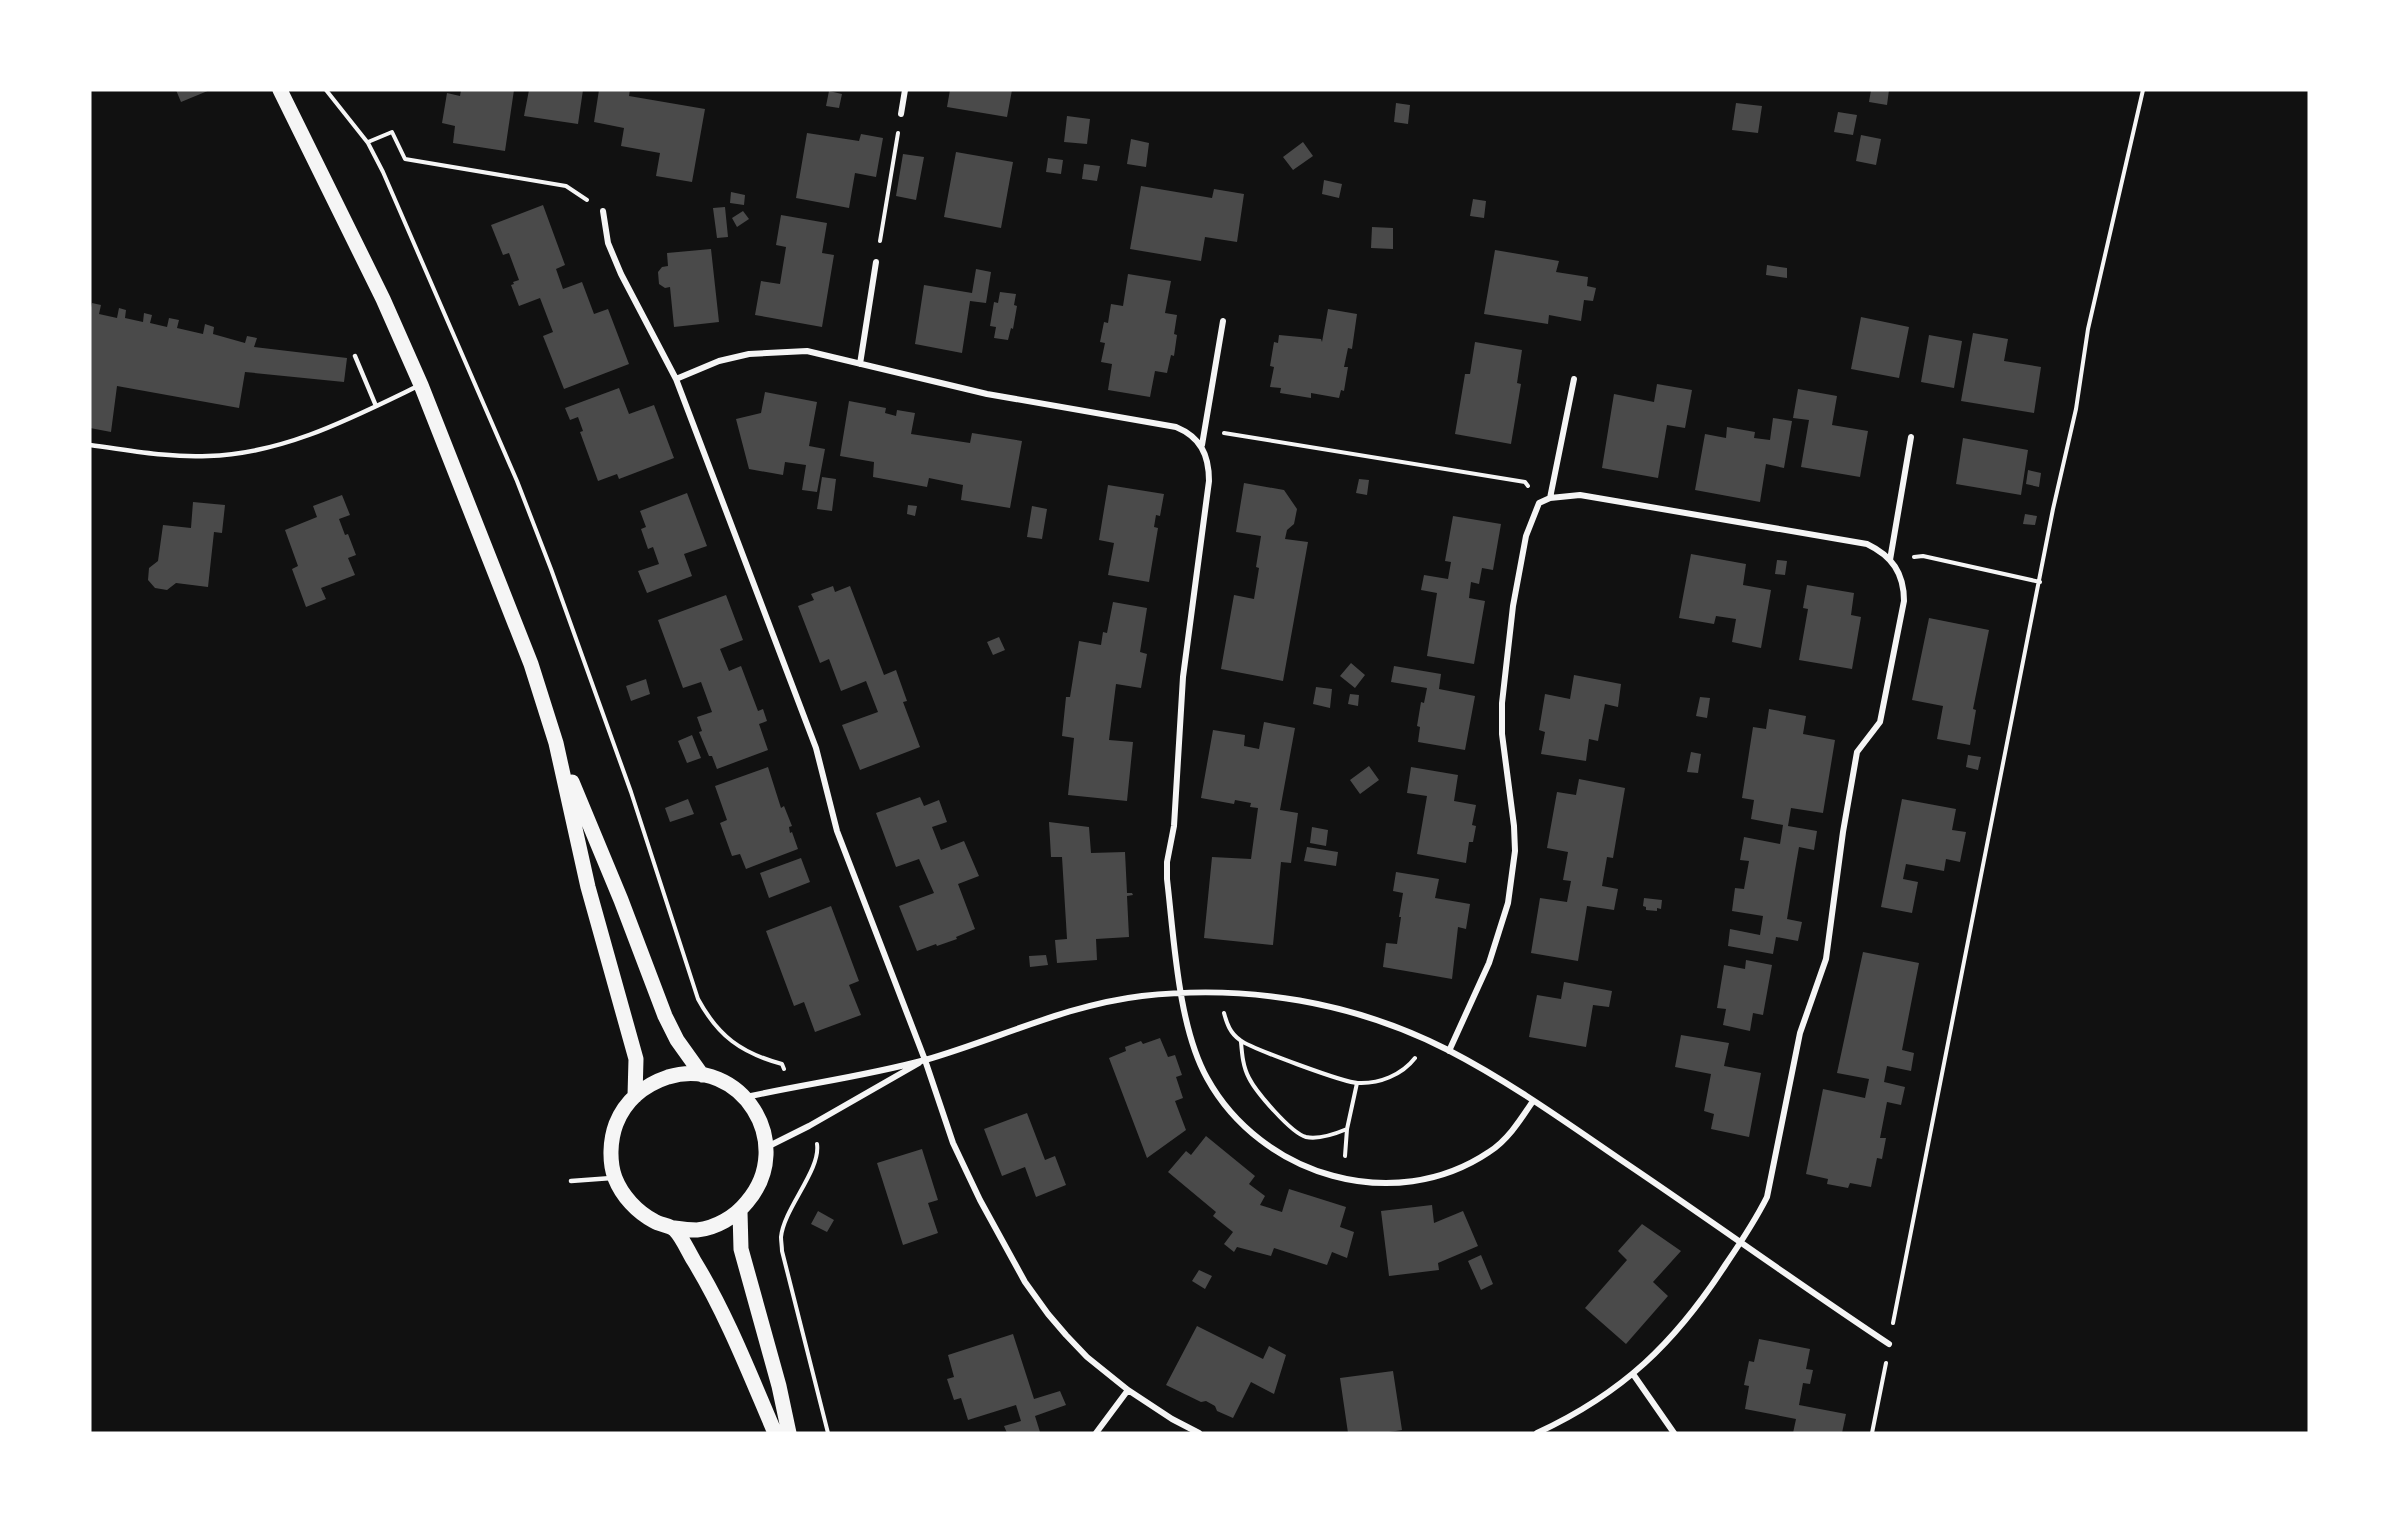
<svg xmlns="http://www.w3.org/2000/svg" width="2399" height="1523" viewBox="0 0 2399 1523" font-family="Barlow,sans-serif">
	<rect width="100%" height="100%" fill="#111"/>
	<!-- building -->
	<path fill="#4a4a4a" d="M176,90H210L181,102Z
		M461,90H514L505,151L453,143L455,126L442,123L447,93L460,96Z
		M529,90H583L578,124L524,116Z
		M599,90H630L629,96L705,109L692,182L656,176L660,153L621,146L624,128L594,122Z
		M950,90H1012L1007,117L947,107Z
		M1871,90H1889L1887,105L1869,102Z
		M829,91L842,94L839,108L826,106Z
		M1396,103L1410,105L1408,124L1394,122Z
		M1736,103L1762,106L1758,133L1732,130Z
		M1838,112L1857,115L1853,135L1834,132Z
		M1067,116L1090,119L1087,144L1064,142Z
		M807,133L859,141L861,134L883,138L876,177L855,173L849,208L796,198Z
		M1861,135L1881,139L1876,165L1856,161Z
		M1131,139L1149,143L1146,167L1127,164Z
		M1303,142L1313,156L1293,170L1283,157Z
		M956,152L1013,162L1001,228L944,217Z
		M903,154L924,157L916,200L896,196Z
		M1048,158L1063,160L1061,174L1046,172Z
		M1084,164L1100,166L1097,181L1082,179Z
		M1324,180L1342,184L1339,198L1322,194Z
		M1141,186L1212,198L1214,189L1244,194L1237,242L1205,237L1201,261L1130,249Z
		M731,192L745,195L744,205L730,203Z
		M1473,199L1486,201L1484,218L1470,216Z
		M543,205L565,265L556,269L563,289L582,282L594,314L608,309L629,364L564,389L543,336L553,332L540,298L519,306L511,285L514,284L513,282L519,280L509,253L503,255L491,225Z
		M725,207L728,237L717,238L713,208Z
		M743,211L749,219L737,227L732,218Z
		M781,215L827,223L822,253L834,255L822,327L755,315L761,281L780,284L786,247L776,245Z
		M1372,227L1393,228V249L1371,248Z
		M711,249L719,322L674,327L670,287L665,288L659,284L658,272L662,267L668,266L667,253Z
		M1495,250L1559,261L1556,272L1588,277L1587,286L1596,288L1593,301L1584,300L1581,321L1549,315L1548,324L1484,314Z
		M1767,265L1787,268V278L1766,275Z
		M976,269L991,272L986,303L970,301L962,353L915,344L924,285L972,293Z
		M1128,274L1171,281L1165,313L1177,315L1174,334L1177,335L1174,356L1171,355L1167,373L1155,371L1150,397L1108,390L1112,364L1101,362L1105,343L1100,342L1104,322L1108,323L1111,304L1123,306Z
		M1000,292L1016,294L1014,305L1017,306L1013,329L1011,328L1008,340L994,338L996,327L990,326L994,302L998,303Z
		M92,303L101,305L99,314L117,318L119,308L126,310L125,318L143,322L144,313L152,315L150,323L167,327L169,318L179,320L177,328L203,334L205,324L214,327L213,334L245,343L247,336L257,338L254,347L347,358L344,382L245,372L239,408L117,386L111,432L90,428V312Z
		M1328,309L1357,314L1352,349L1348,348L1344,367H1348L1344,391L1341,390L1339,398L1311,393V398L1280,393L1281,388L1270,387L1274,367L1270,366L1274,342L1278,343L1279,335L1321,339L1322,342Z
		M1861,317L1909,327L1899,378L1851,369Z
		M1973,333L2008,339L2004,361L2041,367L2034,413L1961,401Z
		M1929,335L1962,341L1954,388L1921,382Z
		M1475,342L1522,350L1517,383L1521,384L1511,444L1455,434L1465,374H1470Z
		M1657,384L1692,390L1685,428L1667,425L1658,478L1602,468L1614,394L1654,402Z
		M619,388L629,414L654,405L674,458L619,479L617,474L598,481L580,432L583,431L578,417L570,420L565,408Z
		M1798,389L1837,396L1832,425L1868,431L1860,477L1801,467L1809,420L1793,418Z
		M765,392L817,402L809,446L825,449L817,492L802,490L806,465L785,462L783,475L749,469L736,419L761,413Z
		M849,401L886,408L885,413L896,416L897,410L915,413L911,434L970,443L972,433L1022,441L1010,508L961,500L963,485L929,478L927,487L873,477L874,462L840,456Z
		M1773,418L1792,421L1784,468L1766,464L1760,502L1695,490L1705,434L1726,438L1727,427L1755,432L1754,438L1770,440Z
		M1963,438L2028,450L2021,495L1956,484Z
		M2028,470L2041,473L2039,487L2026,484Z
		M822,477L836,479L832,511L817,509Z
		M1359,479L1369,480L1367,495L1356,493Z
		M1244,483L1284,490L1297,509L1294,524L1287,530L1285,539L1308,542L1283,681L1221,669L1234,595L1254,599L1259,568L1256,567L1261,536L1236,532Z
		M1108,485L1164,494L1160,516L1156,515L1154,527L1158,528L1149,582L1108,575L1114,543L1099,540Z
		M687,493L707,546L684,554L692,576L647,593L638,571L659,564L653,547L648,549L641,529L646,527L640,511Z
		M342,495L350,515L339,519L345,535L348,534L356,555L348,558L355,575L321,588L326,599L306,607L292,569L298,566L285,530L317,517L313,506Z
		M193,502L225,505L222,533L214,532L208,587L176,583L167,590L155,588L148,580L149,568L158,561L163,525L191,528Z
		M908,505L917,506L915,516L907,514Z
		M1032,506L1047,509L1042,539L1027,537Z
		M2025,514L2037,516L2035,525L2023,524Z
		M1453,516L1501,524L1493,570L1482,568L1479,584L1471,582L1469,598L1485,601L1474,664L1427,656L1437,593L1421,590L1424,575L1448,579L1451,562L1445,561Z
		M1691,554L1746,564L1743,585L1771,590L1761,648L1732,642L1736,619L1716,616L1714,624L1679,618Z
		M1777,560L1787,561L1785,575L1775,574Z
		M1807,585L1854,593L1851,615L1861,617L1852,669L1799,660L1808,609L1803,608Z
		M833,586L835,592L850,586L884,675L896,670L907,701L903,702L920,747L860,770L842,725L878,712L866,681L841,691L829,659L820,663L798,606L814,600L811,594Z
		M726,595L743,640L720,649L729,671L741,666L758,711L763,709L767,721L759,724L768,750L717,769L712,756H709L699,732L702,731L697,717L712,712L701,682L683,688L658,620Z
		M1113,602L1147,608L1140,652L1147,654L1141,688L1116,684L1109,740L1133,742L1127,801L1068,795L1074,738L1062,736L1066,697H1070L1079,641L1101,645L1103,632L1107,633Z
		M1929,618L1989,630L1973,709L1976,710L1970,745L1937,739L1943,706L1912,700Z
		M999,637L1005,650L993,655L987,642Z
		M1351,663L1365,675L1355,688L1340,676Z
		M1394,666L1441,674L1439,689L1475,696L1465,750L1418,742L1420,727L1417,726L1421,702L1424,703L1427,688L1391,682Z
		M1574,675L1621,684L1618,707L1605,704L1598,741L1589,739L1586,761L1541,754L1545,732L1539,730L1545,694L1570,699Z
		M646,679L650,694L631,701L626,686Z
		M1316,687L1332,689L1330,708L1313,704Z
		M1350,694L1359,695L1358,706L1348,704Z
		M1700,697L1710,698L1707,718L1696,716Z
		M1769,709L1806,716L1803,734L1835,740L1823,813L1791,808L1788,826L1817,831L1814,850L1799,847L1795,870L1787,919L1802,922L1798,941L1776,937L1773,954L1728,946L1730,929L1760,935L1763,916L1732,911L1735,888L1744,889L1749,861L1740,860L1744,837L1780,844L1783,825L1751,819L1754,800L1742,798L1753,727L1766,729Z
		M1264,722L1295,728L1280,810L1298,813L1291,863L1281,862L1273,945L1204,938L1212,857L1251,859L1258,808L1250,807L1251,803L1235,800L1234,804L1201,798L1213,730L1245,735L1244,746L1259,749Z
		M692,735L701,758L687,763L678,741Z
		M1691,752L1701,754L1698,773L1687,772Z
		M1968,755L1981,757L1978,770L1966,767Z
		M1369,766L1379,780L1360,794L1350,780Z
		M768,767L781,808L784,806L792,826L789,827L790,833L792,832L798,849L746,869L740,854L732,856L720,823L727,820L715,786Z
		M1411,767L1458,775L1454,801L1476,805L1472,825L1476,826L1473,842H1469L1466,863L1417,854L1427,796L1407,793Z
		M1579,779L1625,788L1613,858L1607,857L1602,886L1618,889L1614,910L1587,906L1578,961L1531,953L1540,898L1567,902L1571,881L1563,880L1568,852L1547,848L1557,792L1576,795Z
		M920,797L924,806L939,800L947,822L932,827L941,850L964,841L979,876L958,884L975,929L956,937L957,939L937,946L936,944L917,951L899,906L934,893L919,859L896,867L876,813Z
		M688,799L694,814L670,822L665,808Z
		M1902,799L1956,809L1952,830L1966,832L1960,862L1946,859L1944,871L1906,864L1903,879L1918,882L1912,913L1881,907Z
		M1049,822L1089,827L1091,853L1125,852L1127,893H1132L1133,895L1127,896L1129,937L1096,939L1097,960L1057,963L1055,940L1067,939L1062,857H1051Z
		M1312,827L1328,830L1326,846L1310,843Z
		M1307,847L1338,852L1336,866L1304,861Z
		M801,858L810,882L769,898L760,873Z
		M1396,872L1439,879L1435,898L1470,904L1466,929L1458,927L1452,979L1383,967L1386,943L1397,944L1401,917H1399L1403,893L1393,891Z
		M1644,898L1662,900L1661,909L1657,908V911L1646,910V907L1643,906Z
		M831,906L859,981L849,985L861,1015L815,1032L804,1002L794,1006L766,931Z
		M1863,952L1919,963L1902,1050L1914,1053L1911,1071L1887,1066L1884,1082L1905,1087L1901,1105L1887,1102L1880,1138H1886L1882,1159L1877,1158L1871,1187L1850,1183L1848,1188L1827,1184L1828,1179L1806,1174L1823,1089L1865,1098L1869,1079L1837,1073Z
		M1046,955L1048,965L1030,967L1029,956Z
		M1746,960L1772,965L1763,1015L1753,1013L1750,1031L1723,1025L1726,1009L1717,1008L1724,965L1745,969Z
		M1564,982L1612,991L1609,1007L1593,1005L1586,1047L1529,1037L1537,995L1561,999Z
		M1681,1035L1729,1043L1724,1066L1761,1073L1749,1137L1711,1129L1714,1114L1704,1111L1711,1074L1675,1067Z
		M1160,1038L1168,1057L1175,1055L1182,1075L1176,1077L1183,1098L1175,1101L1186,1130L1147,1158L1109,1058L1126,1051L1125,1047L1141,1041L1143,1044Z
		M1027,1113L1045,1160L1055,1156L1066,1185L1036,1197L1025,1167L1002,1176L984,1129Z
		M1206,1136L1255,1176L1249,1184L1265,1196L1260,1205L1282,1212L1289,1189L1346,1207L1340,1227L1354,1232L1347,1258L1332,1252L1327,1265L1274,1248L1271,1256L1237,1247L1234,1252L1224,1244L1233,1232L1213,1216L1216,1212L1168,1172L1186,1151L1191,1155Z
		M922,1149L938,1200L928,1203L938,1233L903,1245L877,1163Z
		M1432,1205L1434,1223L1463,1211L1478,1246L1438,1263L1439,1270L1389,1276L1381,1211Z
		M818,1211L834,1220L827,1232L811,1224Z
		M1642,1224L1681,1251L1653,1282L1668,1296L1626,1344L1585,1308L1627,1260L1618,1251Z
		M1481,1255L1493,1284L1481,1290L1468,1261Z
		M1199,1270L1212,1276L1205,1289L1192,1281Z
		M1197,1326L1263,1359L1269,1346L1286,1355L1274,1394L1251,1382L1233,1418L1217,1411L1215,1406L1206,1401L1201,1402L1166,1385Z
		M1013,1334L1034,1399L1060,1391L1066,1405L1035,1416L1040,1432L1036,1433H1007L1004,1426L1021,1421L1016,1405L968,1420L961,1398L954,1400L947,1379L954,1377L948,1355Z
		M1759,1339L1810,1349L1806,1369L1813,1370L1810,1384L1803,1383L1799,1405L1846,1414L1842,1433H1793L1796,1419L1745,1409L1749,1386L1744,1385L1749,1361L1754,1362Z
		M1393,1371L1402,1430L1383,1433H1348L1340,1378Z"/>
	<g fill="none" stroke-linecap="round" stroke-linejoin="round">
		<!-- path -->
		<path stroke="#f5f5f5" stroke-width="4" d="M326,90L368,143L383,172L517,481L551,569L631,792L698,999C718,1036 741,1053 782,1064L784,1069
			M368,142L392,132L405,159L566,186L587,200
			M880,241L898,133
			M1224,433L1525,482L1528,486
			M1914,557L1923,556L2040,582
			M1224,1013C1227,1024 1230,1033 1240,1040C1250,1048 1345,1083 1358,1083C1379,1084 1402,1075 1415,1058
			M1241,1042C1242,1054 1243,1067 1249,1078C1256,1092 1291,1133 1306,1137C1319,1140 1335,1134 1347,1129L1357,1083
			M817,1144C821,1170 784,1208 781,1237C781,1241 782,1247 782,1251L828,1433
			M1345,1156L1347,1129
			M1893,1323L2053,509L2076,409L2088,329L2143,90
			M1872,1433L1886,1363"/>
		<!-- service -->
		<path stroke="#f5f5f5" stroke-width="4.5" d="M355,356L376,406
			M90,445C129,450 169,458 208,456C283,454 352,418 418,386
			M571,1181L612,1178"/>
		<!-- minor -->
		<path stroke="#f5f5f5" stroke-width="6" d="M901,114L905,90
			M603,211L608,243L621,274L676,379
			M860,364L876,262
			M1202,445L1223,321
			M1550,498L1574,379
			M1890,560L1911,437
			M1449,1051L1489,963L1508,903L1515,851L1514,826L1502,734V703L1513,606L1526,536L1539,503L1550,498L1580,495L1867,544C1892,556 1904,573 1904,601L1880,722L1857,752L1843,832L1826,959L1800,1033L1767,1197C1755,1221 1741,1242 1726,1264C1675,1343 1623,1393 1537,1433
			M746,1097C805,1084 866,1076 925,1060C998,1039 1066,1005 1142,996C1248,984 1354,1002 1448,1050C1510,1082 1567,1123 1624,1162C1713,1222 1800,1285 1889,1344
			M767,1147L809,1126L919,1063
			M1633,1374L1674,1433
			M1096,1433L1128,1390
			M1199,1433L1172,1419L1128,1390L1087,1357L1066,1335L1048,1314L1025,1282L980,1200L953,1143L925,1060L837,831L816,748L676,379L719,361L749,354L807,351L987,394L1176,427C1200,437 1209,454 1209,481L1183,677L1174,826L1167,862V879C1174,938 1178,1026 1207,1078C1261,1176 1394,1216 1489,1152C1508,1140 1521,1119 1533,1101"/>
		<!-- primary -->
		<path stroke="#f5f5f5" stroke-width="15" d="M280,90L383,299L421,385L531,664L556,743L588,887L636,1059L635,1096
			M572,782L621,900L665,1016L677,1040L702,1075
			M740,1212L741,1249L779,1386L789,1433
			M674,1228C681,1229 689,1230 697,1230C716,1228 735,1217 747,1202C797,1144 741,1055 668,1077C644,1085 625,1101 616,1124C610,1140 609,1162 615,1178C622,1196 637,1212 654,1221C660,1225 670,1225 675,1230C682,1237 688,1251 694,1261C727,1315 750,1375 775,1433"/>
	</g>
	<!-- border -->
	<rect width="2399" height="1523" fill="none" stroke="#ffffff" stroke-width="183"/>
</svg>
